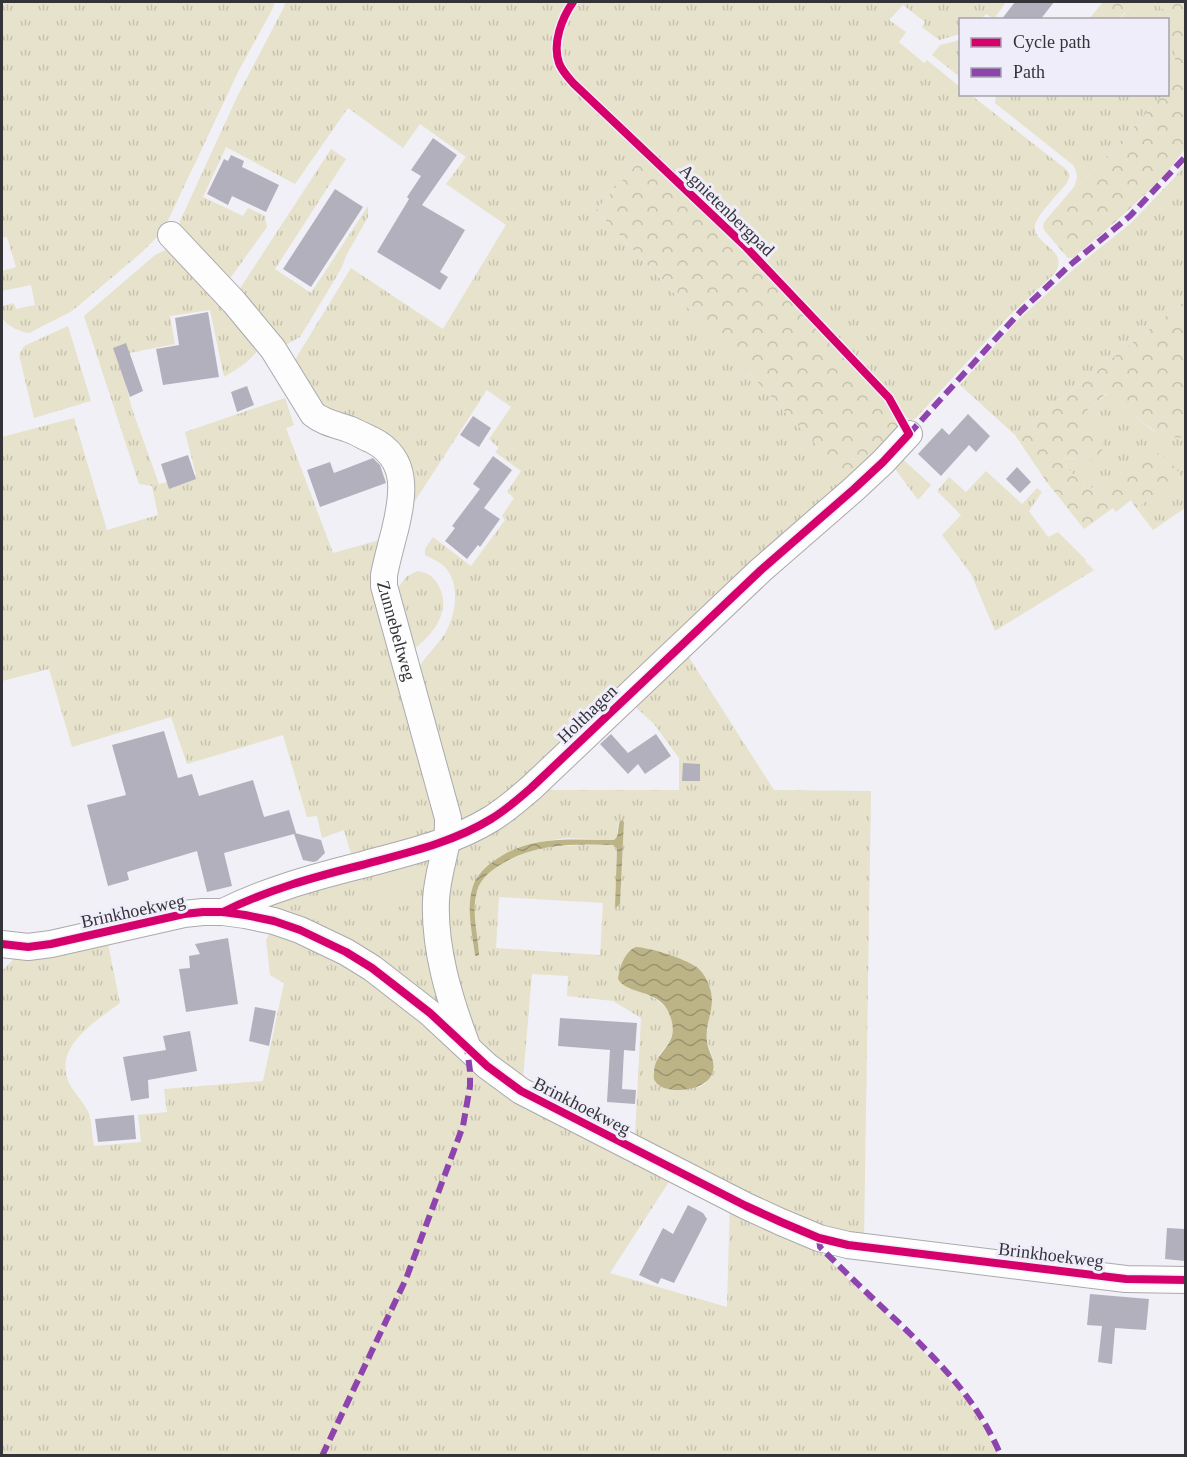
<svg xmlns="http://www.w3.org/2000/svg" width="1187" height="1457" viewBox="0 0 1187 1457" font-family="Georgia,serif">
	<defs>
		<pattern id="grass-tufts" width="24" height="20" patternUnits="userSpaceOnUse" patternTransform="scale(1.5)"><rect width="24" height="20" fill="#e6e2cb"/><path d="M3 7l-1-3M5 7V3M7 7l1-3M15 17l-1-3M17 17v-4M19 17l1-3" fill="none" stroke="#c6c2af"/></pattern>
		<pattern id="forest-crowns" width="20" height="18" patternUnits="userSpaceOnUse" patternTransform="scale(1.5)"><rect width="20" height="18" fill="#e6e2cb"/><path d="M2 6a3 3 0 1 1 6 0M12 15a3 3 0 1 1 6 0" fill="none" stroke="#c6c2af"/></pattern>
		<pattern id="water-waves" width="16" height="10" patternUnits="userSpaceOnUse" patternTransform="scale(1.5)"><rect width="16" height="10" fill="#bcb486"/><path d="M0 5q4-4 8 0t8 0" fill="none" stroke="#9a936f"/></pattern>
	</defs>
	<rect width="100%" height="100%" fill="#f1f0f7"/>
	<!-- grass -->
	<path fill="url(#grass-tufts)" fill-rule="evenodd" d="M2,2H275L272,10L239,70L163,231L141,253L72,311L29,333C20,332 6,326 2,317C1,315 2,309 2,306L14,303L16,309L35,305L31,285L2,291V271L16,267L7,237L2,238Z
		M285,2H569C558,19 549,43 555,63C561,83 583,98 597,111C613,126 628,141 644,156L596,210L853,484L529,783L458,829L418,669C425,656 436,647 444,635C456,616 461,585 445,567C439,561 432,559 425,555V549L433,537L471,566L505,520L502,516L514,498L507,492L521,471L495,452L499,448L489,439L511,407L487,390L409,510L406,477L326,416L293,363L351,268L443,329L506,225L446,184L466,157L420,124L403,148L348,108L295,184L226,147L203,197L243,216L248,208L265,216L267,227L226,284L179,233L180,221L238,95L284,7Z
		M578,2H1006L994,19L986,14L981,19L960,20V34L939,40L922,27L925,22L903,5L889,20L906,32L899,42L924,63L927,60L960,87V94L971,95L1067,170C1070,175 1070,177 1067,183C1060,192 1037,215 1035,225C1032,245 1070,249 1055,273L1008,317L915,419L910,420L903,414L892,395L746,242L568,72C554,50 564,21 578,2Z
		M1146,2C1153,3 1159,4 1164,8C1170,14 1176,55 1176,64C1176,72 1172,81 1170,88L1168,90V20H1118L1133,5Z
		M960,40V77L932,55L940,45Z
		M996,95H1163L1082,183L1074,187C1078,178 1078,173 1073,165L995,103Z
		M331,149L346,159L275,269L311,293L368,206V217L347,254L341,269L300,337L284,346L239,290Z
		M1185,163V301L1015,435L960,385L1017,321L1076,267L1131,223L1175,177Z
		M165,250H174L261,344C255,359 237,369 224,377L210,310L170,316L175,344L119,355L132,409L159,484L196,475L185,432L285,398L294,425L286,428L333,553L390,537L384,555L442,822L436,839L353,861L344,830L322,838L317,816L307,817L283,735L187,764L171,717L72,747L49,669L2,681V437L74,418L107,530L158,515L152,486L139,484L84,316L155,255Z
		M68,326L91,401L34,418L19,355L24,346Z
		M1108,393L1153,431L1165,437L1185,438V508L1153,530L1136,508L1179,480L1180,475L1170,462L1150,451L1097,491C1085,483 1068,474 1063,460L1066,457L1074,459L1102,438L1087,410Z
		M898,455L931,485L918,500L890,462Z
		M986,471L1022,504L1037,488L1042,492L1029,511L1048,537L1058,532L1086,560L1085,561L1094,570L995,631L971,574L942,535L961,515L937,491L949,477L966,492Z
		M417,571C426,572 432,575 437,583C454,609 433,636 411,651L395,592L406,577Z
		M685,651L774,790L871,791L864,1239L805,1222L635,1137L641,1018L613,1001L567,996L568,976L532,974L523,1079L469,1034L441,921L459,840L538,790H679V758L654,724L629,701ZM624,822L620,904L616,908L615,906L617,849L613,845C572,845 531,843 496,867C487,874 479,881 476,892C472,911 476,933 479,952L475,955C471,929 464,895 480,873L533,843L566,838L614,840L617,836L618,823ZM499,897L603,903L600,955L496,948ZM672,956C680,960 694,963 700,970C707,977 713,995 712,1004C710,1015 707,1025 707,1036C707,1044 711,1050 712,1057C714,1070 711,1084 698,1087C694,1088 688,1087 684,1087C678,1087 671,1088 665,1087C649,1085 654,1064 660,1054C664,1048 670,1042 672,1035C679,1006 649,993 627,988Z
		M438,849L451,1026L248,910Z
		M272,929L345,963L674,1174L610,1273L727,1307L730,1201L817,1249L911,1339L955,1385L980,1418L998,1455L2,1456V971L19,954L107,939L120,1003C99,1019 60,1042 66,1073C68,1089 84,1100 89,1114C92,1124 92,1136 94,1146L141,1142L138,1115L167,1112L164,1089L263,1081L284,983L270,975L266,940Z"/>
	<!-- forest -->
	<path fill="url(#forest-crowns)" d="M1103,2H1185V149L1164,176L1123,215L1073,258H1068L1044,230L1043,226L1045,221L1074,187L1082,183L1163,95L1168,94V90L1170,88L1176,66L1170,25L1166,12L1157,4L1146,2L1133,5L1118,19H1092L1090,18Z
		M644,156L741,248L890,406L897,417L899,426L853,484L596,210Z
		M1185,301V438L1165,437L1159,435L1107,393L1087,410L1103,438L1102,451L1095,459L1087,461L1066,457L1063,460C1068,474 1085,483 1097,491L1150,451C1164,453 1173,463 1180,475L1179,480L1136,508L1131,500L1116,512L1113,508L1084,529L1046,481L1015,435Z"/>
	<!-- park -->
	<path fill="#e6e2cb" d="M414,872L407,905L376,912V878Z"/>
	<!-- water -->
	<path fill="url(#water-waves)" d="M622,820L624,822L620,904L616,908L615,906L617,849L613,845C573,844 532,843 497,867C488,873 480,880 477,891C471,911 478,934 479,955L476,956L475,955C472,933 466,907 473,886C477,875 485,867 494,861C530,834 573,840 614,840C620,836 617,827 620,821Z
		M636,947C651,948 691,960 700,970C707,977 712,991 712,1000C712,1014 705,1026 707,1041C708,1053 718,1062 711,1076C704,1091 664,1096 655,1081C653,1078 654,1075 654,1072C655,1055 667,1051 672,1036C674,1028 672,1020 669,1013C659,989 627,995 618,979C620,967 624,952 636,947Z"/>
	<!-- building -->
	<path fill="#b3b0be" d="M1015,2H1054L1040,20H1001Z
		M433,138L457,155L422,205L465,230L440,272L448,277L440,290L377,252L409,199L407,197L421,176L411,170Z
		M231,155L244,161L242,167L279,185L266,212L232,196L228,205L207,194L224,159L228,161Z
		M335,189L363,207L311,287L283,269Z
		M208,312L219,377L163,385L156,349L179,345L175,318Z
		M126,343L143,391L130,397L113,348Z
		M247,386L254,405L237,412L231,392Z
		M968,414L990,436L976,452L969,445L941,476L918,454L942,428L949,435Z
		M473,416L491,428L479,447L460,435Z
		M188,455L196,479L169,489L161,464Z
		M493,456L512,470L484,508L500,519L480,547L478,545L467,559L445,541L455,528L452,526L480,489L473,484Z
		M373,458L380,465L386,483L320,507L307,470L330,462L334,473Z
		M1017,467L1031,482L1020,493L1006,479Z
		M164,731L178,778L192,774L199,796L253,780L264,817L289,810L296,833H295L321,840L325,853L317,861L313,862L303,860L294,834L224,853L232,886L207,892L197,851L127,872L129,880L108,886L87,805L126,795L112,745Z
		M611,734L628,753L656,734L671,756L645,774L638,764L628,774L600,744Z
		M683,763L700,764V781H682Z
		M228,938L238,1004L186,1012L179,969L190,968L189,956L200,954L195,944Z
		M255,1007L276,1011L269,1046L249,1041Z
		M560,1018L637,1023L635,1051L624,1050L622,1089L636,1090L635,1104L607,1102L610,1050L558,1046Z
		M190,1031L197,1071L148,1080L149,1098L131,1101L123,1057L166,1050L163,1036Z
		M134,1115L136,1139L98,1142L95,1119Z
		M688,1205L703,1213L707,1219L674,1283L661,1278L658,1284L639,1275L663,1228L673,1234Z
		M1167,1228L1185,1229V1261L1165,1259Z
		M1090,1294L1149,1299L1146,1330L1115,1328L1112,1364L1098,1362L1102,1326L1087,1325Z"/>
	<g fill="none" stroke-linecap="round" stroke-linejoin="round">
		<!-- minor casing -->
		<g stroke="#aaaaae" stroke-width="28">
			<g id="minor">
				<path id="s1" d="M171,235L234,302L273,349L313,414C324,423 338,425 351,430C358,433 365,437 372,440C410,459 403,496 395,530C391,545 387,560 384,575V586L448,818C448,826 448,834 447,841C443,861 437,879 436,900C434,948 449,998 466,1043"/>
				<path d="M223,912C267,890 314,877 362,865C406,853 452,843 491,819C506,810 518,799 531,788L761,570L854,489L883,462L909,434"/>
				<path d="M2,944L28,947L51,944L184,914L203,912H223L245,915L274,921L300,930L346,952L372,968L430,1013L487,1066L521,1091L746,1206L781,1222L819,1238L848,1245L1126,1279L1186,1280"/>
			</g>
		</g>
		<!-- minor -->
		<use href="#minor" stroke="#fdfdfe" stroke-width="26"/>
		<!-- quiet -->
		<path stroke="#8e44ad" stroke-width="6" stroke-dasharray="12 6" stroke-linecap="butt" d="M909,434L1021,311L1070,265L1130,216L1186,156
			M819,1238L820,1247C845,1272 871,1297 897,1321C940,1363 977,1399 1001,1456
			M322,1456L406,1279L463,1126L470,1086V1071L467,1048"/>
		<!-- cycleway casing -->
		<g stroke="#f0edfa" stroke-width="11">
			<path id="cycleway" d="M223,912C267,890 314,877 362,865C406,853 452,843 491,819C506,810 518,799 531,788L761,570L854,489L883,462L909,434L889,398L744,245L573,83C568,77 562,71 559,63C552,43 562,18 573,2
				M2,944L28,947L51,944L184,914L203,912H223L245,915L274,921L300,930L346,952L372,968L430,1013L487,1066L521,1091L746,1206L781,1222L819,1238L848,1245L1126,1279L1186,1280"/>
		</g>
		<!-- cycleway -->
		<use href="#cycleway" stroke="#d6006c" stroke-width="8"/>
	</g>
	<g text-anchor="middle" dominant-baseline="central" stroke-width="6" stroke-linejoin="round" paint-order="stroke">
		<!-- street labels -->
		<g font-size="18" fill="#343338" stroke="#f0edfa">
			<text transform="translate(727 210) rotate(44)">Agnietenbergpad</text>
			<text stroke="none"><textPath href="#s1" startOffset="500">Zunnebeltweg</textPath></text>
			<text transform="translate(587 714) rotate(-44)">Holthagen</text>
			<text transform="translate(133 911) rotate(-12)">Brinkhoekweg</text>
			<text transform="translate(582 1106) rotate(27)">Brinkhoekweg</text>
			<text transform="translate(1051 1255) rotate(7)">Brinkhoekweg</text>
		</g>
	</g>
	<!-- border -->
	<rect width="1187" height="1457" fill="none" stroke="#343338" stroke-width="6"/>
	<!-- legend -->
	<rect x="959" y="18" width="210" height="78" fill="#f0edfa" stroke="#a5a3ac" stroke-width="1.5"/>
	<rect x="971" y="38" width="30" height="9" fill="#d6006c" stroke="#a5a3ac" stroke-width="1.5"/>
	<text x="1013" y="48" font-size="18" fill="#343338">Cycle path</text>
	<rect x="971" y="68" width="30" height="9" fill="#8e44ad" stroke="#a5a3ac" stroke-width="1.5"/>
	<text x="1013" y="78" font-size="18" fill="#343338">Path</text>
</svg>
